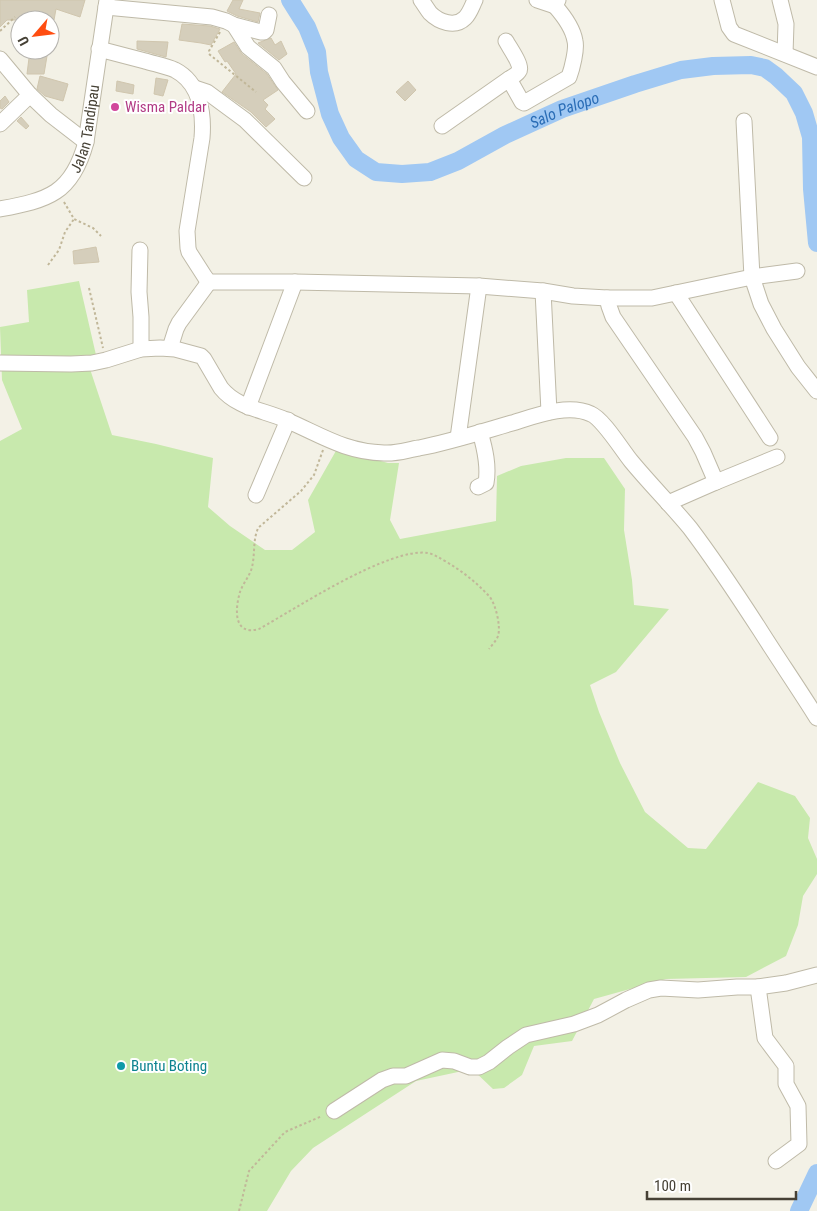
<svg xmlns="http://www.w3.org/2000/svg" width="817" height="1211" viewBox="0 0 817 1211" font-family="'Roboto Condensed',sans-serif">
	<rect width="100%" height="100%" fill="#f3f1e6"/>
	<!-- green -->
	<path fill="#c8e9ad" d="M79,281L96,355L90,369L112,435L156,444L213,458L208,507L230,526L265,550H292L315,532L308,500L337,449L388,463H399L390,520L400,539L496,521L497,476L521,466L566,458H604L625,489L624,530L632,580L634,605L669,609L616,672L590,685L599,712L620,763L645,812L688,848L706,849L758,782L795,796L810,818L808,838L817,859V874L803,896L798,925L786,956L746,977L666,979L594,999L572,1041L534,1046L522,1075L504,1088L493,1089L472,1069L416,1081L313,1148L291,1171L267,1211H0V441L22,429L2,380L0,327L29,322L27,290Z"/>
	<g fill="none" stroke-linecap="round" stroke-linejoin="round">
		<!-- river -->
		<g stroke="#a0c8f3" stroke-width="18">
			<path id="s1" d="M290,0L307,27L317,52L319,72L330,114L341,138L356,159L376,172L402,174L430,172L458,161L505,135L562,109L635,84L681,70L713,66L751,65L765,68L776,76L794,93L804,113L811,137L812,189L817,243"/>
			<path d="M799,1211L817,1173"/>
		</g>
	</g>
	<!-- building -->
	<path fill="#d5cebb" stroke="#d0c6ae" d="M0,0H85L80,17L56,9L54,20H7L0,27Z
		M233,0H243L239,9L260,13L258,22L237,16L227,11Z
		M182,24L210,26L220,29L211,45L201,43L179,40Z
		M271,38L275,45L281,41L287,54L279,60L258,43Z
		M137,41L168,42L166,57L137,49Z
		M234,42L242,54L267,74L278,90L263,100L268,105L265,109L275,119L266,127L251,112L222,92L236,74L227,61L225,62L218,51Z
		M30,50H48L44,74H27Z
		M40,76L68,84L63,101L45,96L37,89Z
		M156,78L168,80L163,96L154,94Z
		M117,81L134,85L133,94L116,91Z
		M408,81L416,90L405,101L396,92Z
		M5,96L9,102L2,109L0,108V101Z
		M21,117L29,126L26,129L17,121Z
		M96,247L99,262L74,264L73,251Z"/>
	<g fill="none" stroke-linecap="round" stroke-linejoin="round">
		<!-- minor casing -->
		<g stroke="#bfbaa8" stroke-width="17">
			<g id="minor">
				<path d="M421,0C424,4 427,9 430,13C439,22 455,28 465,18C470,13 472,6 475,0"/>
				<path d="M537,0L555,6"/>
				<path d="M722,0L729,27L734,34L817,67"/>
				<path d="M780,0L786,24L785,54"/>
				<path d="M106,7L212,17L226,21L234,25L261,32H264L266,30L269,15"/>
				<path d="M234,25L248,47L274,68L283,82L307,111"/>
				<path d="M506,41C509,47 523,66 519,71C518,74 512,77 509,79"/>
				<path d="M99,49C114,53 130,57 145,61C155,64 166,66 175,70C200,83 204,113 202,138L187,231L188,248L189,252L205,277L209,282H295L479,286L543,291L573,296L607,298H652L752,277L797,271"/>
				<path d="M0,59L30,95L51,115L86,142"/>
				<path d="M195,88L207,92L245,120L304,178"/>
				<path d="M744,121L752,277L761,304L774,329L798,367L817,391"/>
				<path d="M0,124L30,95"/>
				<path d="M442,126L509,79L522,102L524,103L569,77C572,69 577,49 575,41C573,29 563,15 555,6L558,0"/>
				<path id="s2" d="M0,209C48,200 72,194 86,142L107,0"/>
				<path d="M140,250L139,292L141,317V349"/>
				<path d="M543,291L549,412"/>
				<path d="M676,293L770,438"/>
				<path d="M607,298L609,306L613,317L695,437L703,452L716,482"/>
				<path d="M170,348L176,329L179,323L209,282"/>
				<path d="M0,363L71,364L92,363L106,360L141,349L160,348L175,349L201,356L204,359L221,388C237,408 264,410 286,420C321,435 345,452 384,453C396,454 407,450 419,448C450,442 481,432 512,423C535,416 568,403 591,414C603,419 622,450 631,461C650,484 671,505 690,528C715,561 738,596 760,630C779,660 799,689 817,718"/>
				<path d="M248,407L295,282"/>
				<path d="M458,438L479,286"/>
				<path d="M478,487L486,483C489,466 485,449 480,432"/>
				<path d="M256,495L288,420"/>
				<path d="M668,503L716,482L777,457"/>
				<path d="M758,987L765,1038L786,1066V1084L798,1106L799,1144L776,1161"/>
				<path d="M334,1111L382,1080L393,1076H406L442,1060L454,1061L470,1067H479L489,1062L508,1047L526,1035L574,1024L598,1015L626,1000L649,990L661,988L698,990L737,987H758L786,983L817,975"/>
			</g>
		</g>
		<!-- path -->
		<path stroke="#c1b799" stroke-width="2" stroke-dasharray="2.5 2.5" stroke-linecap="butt" d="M0,31L15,17
			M220,32L209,51V54L256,92
			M64,202L74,219L93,228L101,236
			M48,265L59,250L65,232L74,219
			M89,288L103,348
			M323,450L314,475L301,491L258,528L257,531C253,542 255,555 252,567C250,576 243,583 240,592C235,609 233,636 259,629C295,609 389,547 428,553C434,554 439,558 445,561C462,571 476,582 489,596C496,604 501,627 498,636C496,641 492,645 489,649
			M239,1211L249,1171L285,1132L322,1116"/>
		<!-- minor -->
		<use href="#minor" stroke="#fff" stroke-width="15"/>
	</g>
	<!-- markers -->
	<circle fill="#d1479c" stroke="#fff" stroke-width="2" cx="115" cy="107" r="5"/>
	<circle fill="#0f9aa8" stroke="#fff" stroke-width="2" cx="121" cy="1066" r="5"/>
	<g text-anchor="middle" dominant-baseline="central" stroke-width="4" stroke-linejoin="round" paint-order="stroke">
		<!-- hotel labels -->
		<g font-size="15" fill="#b23c85" stroke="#fff" text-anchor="start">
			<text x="125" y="107">Wisma Paldar</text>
		</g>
		<!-- street labels -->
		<g font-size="15" fill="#464135" stroke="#fff">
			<text stroke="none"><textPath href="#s2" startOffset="131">Jalan Tandipau</textPath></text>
		</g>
		<!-- culture labels -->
		<g font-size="15" fill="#0d838f" stroke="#fff" text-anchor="start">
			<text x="131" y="1066">Buntu Boting</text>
		</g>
		<!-- water labels -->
		<g font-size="16" font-style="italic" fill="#2a6db6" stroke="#fff">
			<text stroke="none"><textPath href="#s1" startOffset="401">Salo Palopo</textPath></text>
		</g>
	</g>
	<!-- north arrow -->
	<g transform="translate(35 35) rotate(242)"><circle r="24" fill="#ffffff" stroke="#b5b3ae"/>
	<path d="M0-4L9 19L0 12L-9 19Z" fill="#ff4d11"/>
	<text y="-8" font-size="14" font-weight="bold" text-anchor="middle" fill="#464135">U</text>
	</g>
	<!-- scale -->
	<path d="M647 1191v8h149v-8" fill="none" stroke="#464135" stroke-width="2.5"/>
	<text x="654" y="1191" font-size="15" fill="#464135" stroke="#ffffff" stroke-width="4" paint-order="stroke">100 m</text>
</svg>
